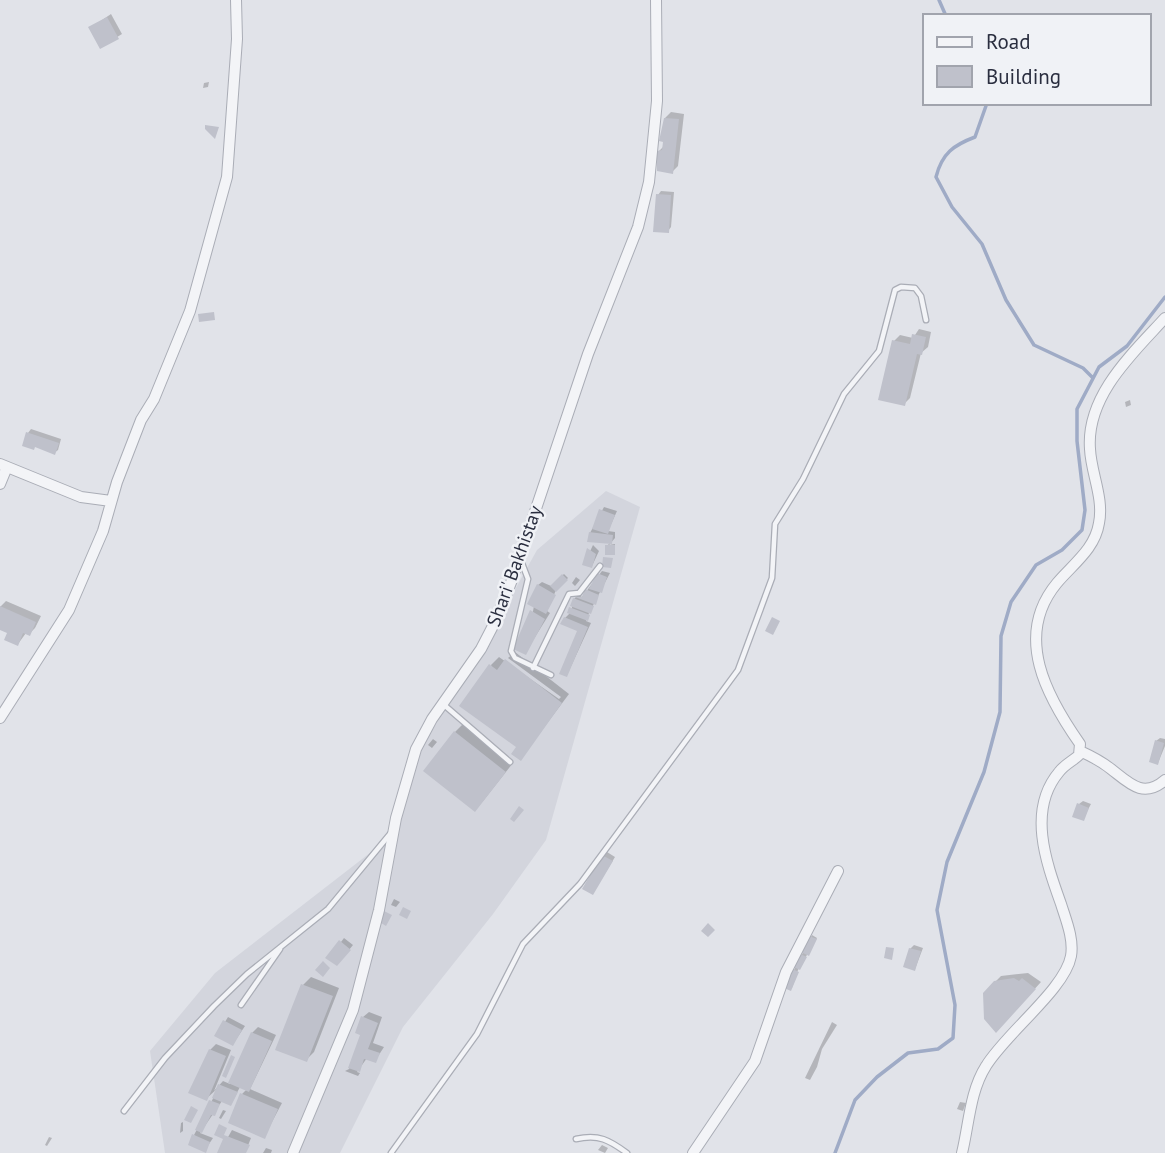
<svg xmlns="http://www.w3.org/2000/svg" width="1165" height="1153" viewBox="0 0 1165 1153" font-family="'PT Sans',sans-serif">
	<rect width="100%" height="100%" fill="#e1e3e9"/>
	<!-- built -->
	<path fill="#d3d5dd" d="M606,491L640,507L546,840L493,914L403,1027L340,1153H165L150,1051L215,973L397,832L423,745L472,667L537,550Z"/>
	<!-- shadow -->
	<path fill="#0003" d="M111,14L122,34L101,47L90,28Z
		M209,82L208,87L203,88L204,83Z
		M671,112L684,114L678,166L672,172L659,151L664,146L665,118Z
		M661,191L674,192L671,227L668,231L658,195Z
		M919,329L931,332L928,347L921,353L910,398L904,404L894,341L900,335L913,338Z
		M1130,400L1131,405L1126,407L1125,402Z
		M31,429L61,439L58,450L54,453L28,433Z
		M604,507L617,511L608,531L615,532V538L609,545L615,544L614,553L607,546L611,542L590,533Z
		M593,545L599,551L592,566L584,564Z
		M602,571L610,573L589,613L586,621L591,623L567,675L580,630L565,618L571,612L574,599L578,595L582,597Z
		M564,574L568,578L556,590L547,611L550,613L525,653L538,585L542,582L551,586Z
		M576,577L580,580L575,586L572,583Z
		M6,601L41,616L35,628L29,634L26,633L18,644L9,632L0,628V607Z
		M515,652L569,694L521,758L491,665L499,657L559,699L561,697L508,658Z
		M463,724L513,763L483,801L455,732Z
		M1160,738L1165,739V746L1158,763L1156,741Z
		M433,739L437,742L432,748L428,745Z
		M1083,801L1091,804L1083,819L1079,804Z
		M607,852L615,857L593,893L603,856Z
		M394,899L400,902L396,907L391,905Z
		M812,935L817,938L798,970L792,988L794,970Z
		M344,938L353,945L340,961L341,942Z
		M914,945L923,948L915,969L910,949Z
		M1028,973L1041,982L1002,1025L995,982L1001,976Z
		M311,977L339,988L314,1052L306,1060L303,985Z
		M369,1012L382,1017L373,1043L384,1047L375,1061L367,1058L357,1072L360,1073L358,1076L345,1071L349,1069L363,1034V1017Z
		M228,1017L245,1026L233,1044L217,1035Z
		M832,1022L837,1025L822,1049L817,1067L810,1080L805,1078Z
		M258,1027L276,1035L250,1089L282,1103L264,1137L242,1094L247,1089L240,1087L231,1104L222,1101L200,1133L213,1138L205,1150L194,1135L219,1087L206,1099L210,1050L216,1044L231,1050L214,1091L223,1081L230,1084L252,1033Z
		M960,1102L966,1103L963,1111L957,1109Z
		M223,1110L226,1111L221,1119L219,1118Z
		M183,1122V1131L180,1133L181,1123Z
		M232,1130L251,1138L245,1153H219Z
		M49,1137L52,1138L47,1146L45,1145Z
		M602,1145L608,1148L605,1153L598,1150Z
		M266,1148L272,1150L271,1153H263Z"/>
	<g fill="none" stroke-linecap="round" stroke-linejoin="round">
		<!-- stream -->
		<path stroke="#9fabc6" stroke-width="3.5" d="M939,0L946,16
			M987,103L975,137C954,145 942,153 936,177L952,207L982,244L1006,300L1034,345L1083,368L1092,377
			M835,1153L855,1100L877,1077L908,1053L938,1049L953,1038L955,1005L937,910L947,862L984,772L1000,712L1001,636L1011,602L1036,565L1062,550L1082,530L1085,510L1077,441V409L1099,367L1127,346L1165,297"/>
	</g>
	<!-- building -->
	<path fill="#bfc1cb" d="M107,17L119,39L100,49L88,27Z
		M664,118L679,119L673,174L657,171V151L662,150L663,142L659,141Z
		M205,125L219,127L215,139L205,129Z
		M656,194L671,195L669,233L653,232Z
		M214,312L215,320L199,322L198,314Z
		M912,334L926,337L922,355L917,354L905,406L878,400L892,340L910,344Z
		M26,432L59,443L55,455L35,447L34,450L22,446Z
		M599,509L615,515L608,534L592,529Z
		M589,532L613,535L612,544L587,542Z
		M605,545H615V555H605Z
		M587,548L596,554L592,568L582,565Z
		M603,557L613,558L611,568L602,567Z
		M597,573L607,577L602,593L589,589Z
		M562,574L568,580L556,592L550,586Z
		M537,584L556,595L546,614L527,604Z
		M585,589L599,595L596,605L575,597H582Z
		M573,598L594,606L591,614L570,606Z
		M0,606L36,622L30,636L23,633L18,646L4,640L7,633L0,630Z
		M569,607L590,615L588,621L567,613Z
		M530,610L545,619L526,655L513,649Z
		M564,617L588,627L567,677L559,674L577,631L560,624Z
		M772,617L780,621L773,635L765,631Z
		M505,659L562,703L521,761L511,754L516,747L459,706L489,664L497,670Z
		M454,731L506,772L475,812L423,771Z
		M1155,740L1164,743L1158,765L1149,762Z
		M1077,803L1089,808L1084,821L1072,817Z
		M519,806L524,810L514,822L510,819Z
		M602,855L613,861L593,895L582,889Z
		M403,907L411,911L407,919L399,915Z
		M384,911L392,915L386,926L378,921Z
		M708,923L715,930L708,937L701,931Z
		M809,936L817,939L809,956L801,952Z
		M339,940L351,950L337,966L325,958Z
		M886,947L894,948L892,960L884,958Z
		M909,948L921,951L915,971L903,967Z
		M800,954L807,957L800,970L794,967Z
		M323,961L330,968L323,977L315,970Z
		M792,969L799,972L791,991L784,988Z
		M1014,978L1019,981L1022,978L1036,989L996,1033L984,1019L983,993L994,981Z
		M301,984L333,996L307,1062L275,1050Z
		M361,1016L378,1023L368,1049L380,1053L376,1063L364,1059L360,1072L348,1068L360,1035L355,1033Z
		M223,1020L242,1030L233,1046L214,1036Z
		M251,1032L272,1041L249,1092L228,1083Z
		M209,1049L226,1056L207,1101L188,1093Z
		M231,1055L235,1057L226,1078L222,1076Z
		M218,1084L238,1092L231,1106L212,1098Z
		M240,1093L278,1109L265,1139L228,1123Z
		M209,1100L220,1104L215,1116L211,1115L202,1133L195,1130Z
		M191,1106L198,1110L191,1123L184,1120Z
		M219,1124L227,1128L224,1135L250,1145L246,1153H217L223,1139L214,1135Z
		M192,1134L210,1142L206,1153L188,1145Z"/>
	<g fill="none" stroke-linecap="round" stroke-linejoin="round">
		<!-- service casing -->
		<g stroke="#aaadb6" stroke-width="7">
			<path id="service" d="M520,558L528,579L511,651L515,658L551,675
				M533,668L569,594L579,593L600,566
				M443,704L510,762
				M241,1005L280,949
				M124,1111L165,1058L214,1006L247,974L328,909L390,834
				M576,1139C599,1134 609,1140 627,1153
				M391,1153L477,1034L523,944L580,884L738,670L772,578L775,524L803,479L844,394L879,351L895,290L901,287L915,288L921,296L926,320"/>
		</g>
		<!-- minor casing -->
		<g stroke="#aaadb6" stroke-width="12">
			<path id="minor" d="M0,464L81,497L111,501
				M0,484L7,467
				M0,718L69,610L103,531L117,482L141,420L154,399L190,311L227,177L237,39L236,0
				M1080,751C1091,756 1101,761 1111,769C1129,783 1143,799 1165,780
				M293,1153L353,1010L379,910L396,818L416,749L432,719L481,649L496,620L512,580L588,354L638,227L649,182L657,101L656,0
				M693,1153L755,1061L786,972L838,871
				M962,1153C969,1124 970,1091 986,1066C1006,1033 1065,989 1071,956C1074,939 1066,920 1061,904C1046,862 1027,810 1059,772C1065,764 1073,761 1079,755L1080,744C1047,697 1013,636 1057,583C1073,564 1095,549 1099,523C1104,498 1091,473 1090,449C1086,396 1132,354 1165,318"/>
		</g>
		<!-- service -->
		<use href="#service" stroke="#f3f4f7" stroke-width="4.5"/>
		<!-- minor -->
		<use href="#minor" stroke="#f3f4f7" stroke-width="10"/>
	</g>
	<g text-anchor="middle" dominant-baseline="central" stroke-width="5" stroke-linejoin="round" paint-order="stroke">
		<!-- street labels -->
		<g font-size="19" fill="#2a2e3f" stroke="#f0f2f6">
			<text transform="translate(514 566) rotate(-70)">Shari' Bakhistay</text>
		</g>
	</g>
	<!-- legend -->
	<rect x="923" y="14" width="228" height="91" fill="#f0f2f6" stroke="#a1a4ad" stroke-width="2"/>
	<rect x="937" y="37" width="35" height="10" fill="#f3f4f7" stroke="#a1a4ad" stroke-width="2"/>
	<text x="986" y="49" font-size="21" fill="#2a2e3f">Road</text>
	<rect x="937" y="66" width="35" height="21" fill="#bfc1cb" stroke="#a1a4ad" stroke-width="2"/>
	<text x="986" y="84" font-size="21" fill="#2a2e3f">Building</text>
</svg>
